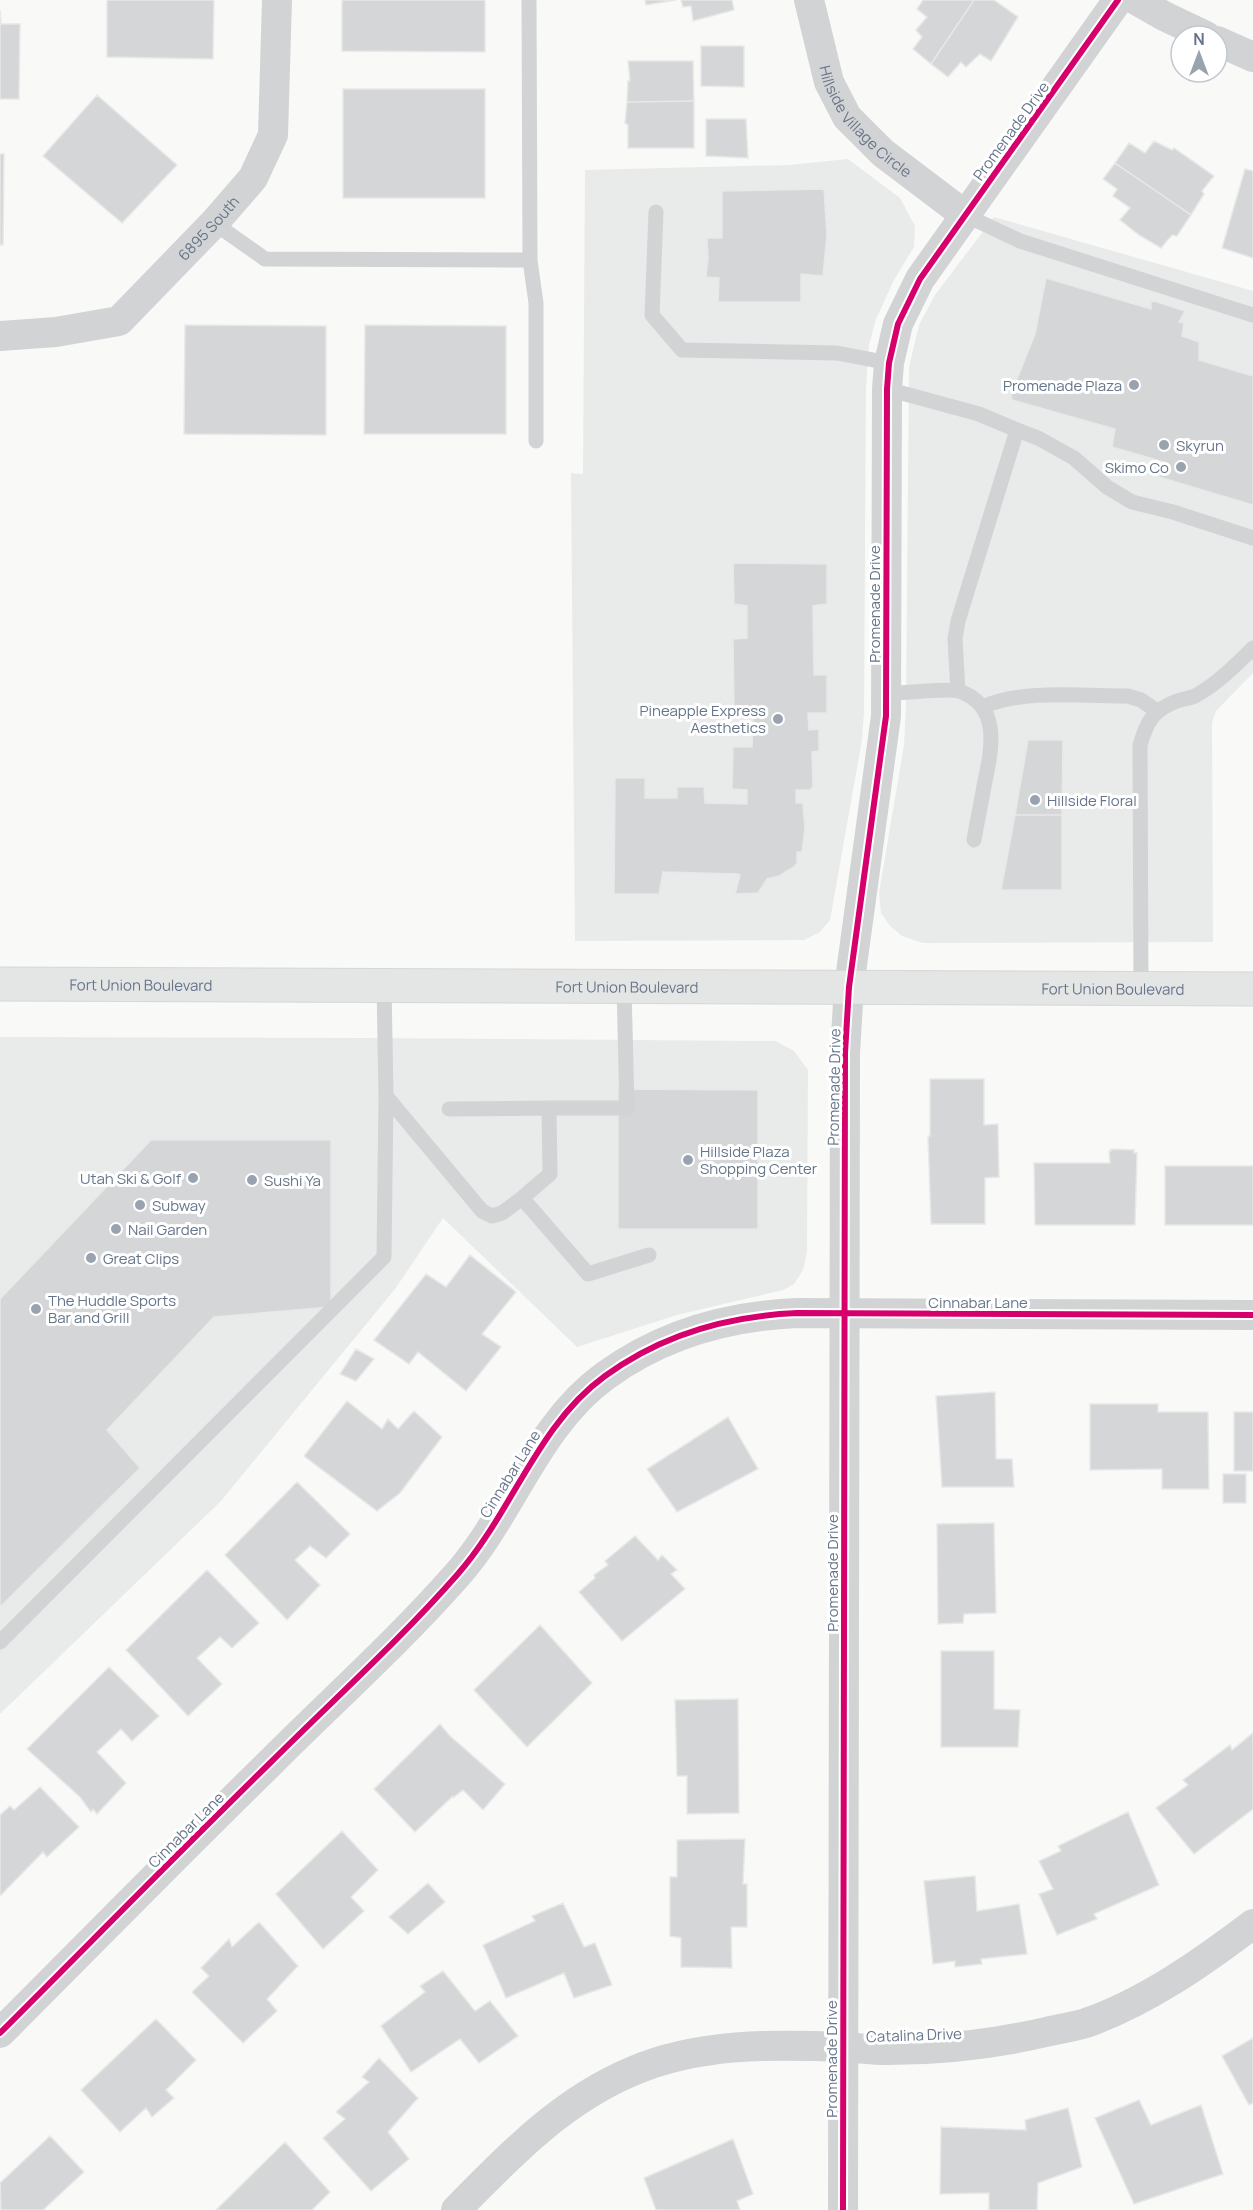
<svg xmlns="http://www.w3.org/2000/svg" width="1253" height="2210" viewBox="0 0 1253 2210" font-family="Manrope,sans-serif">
	<rect width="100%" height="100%" fill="#f9f9f8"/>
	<!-- built -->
	<path fill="#e9eaea" d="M848,159L900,198L915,226L914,247L894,280L876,319L869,345L866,387L864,712L862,740L830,920L820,932L804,940L575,941L571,473L583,474L585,170L789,165Z
		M994,217L1253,291V673L1216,711L1212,723L1213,942L923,943L902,936L890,926L881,913L879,893L904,745L906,706L909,367L919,325L935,295Z
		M0,1037L367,1038L776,1041L794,1051L808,1070L807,1252L803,1270L794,1284L783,1290L677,1315L577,1347L443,1218L395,1289L221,1501L0,1714Z"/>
	<!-- building -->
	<path fill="#d5d6d7" stroke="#e8e8e8" stroke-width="1.5" d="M107,0H214L213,59L107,57Z
		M342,0H485V52L342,51Z
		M645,0H676L646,5Z
		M681,0H732L734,10L693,21L691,6L683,7Z
		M923,0H974L931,64L913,49L922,37L916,30L927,17L917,9Z
		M974,0H994L1018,17L991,61L980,54L966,67L961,62L948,77L931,64Z
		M0,10L1,24H20L19,99H0Z
		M701,46H744V87L701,86Z
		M628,61H693L694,101L627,102L628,81H630Z
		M343,89H485V198H343Z
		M97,95L177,165L122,223L43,156Z
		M694,101V148H628V125L625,123L627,102Z
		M706,119H746L748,158L706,156Z
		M1154,141L1172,150L1174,148L1214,176L1202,191L1204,194L1191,215L1115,163L1129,143L1145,153Z
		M0,154H4L3,245H0Z
		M1115,163L1191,215L1177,236L1172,235L1161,248L1139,235L1120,220L1130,208L1113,196L1117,189L1103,179Z
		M1245,169L1253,171V258L1222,248Z
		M824,189L827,235L823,276L801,274V302H718L719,278L706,277L708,258L707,238H722V191Z
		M1046,278L1151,309V300L1185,311L1179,322L1184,323L1182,336L1199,342V360L1253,376V505L1159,477L1164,462L1112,447L1115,429L1012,400L1011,394L1035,334Z
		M185,325L326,326V435L184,434Z
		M365,325L506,326V434H364Z
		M733,563L827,564V604L813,606L814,675H827V713H808L809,730L819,729V751L812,752L813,787L810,790H796V803H803L805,829L802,852H797V863L794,867L779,876L767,879L758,893L735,894L740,875L738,874L663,872L659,894H614L615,778H645V798H677V787H704L705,803L747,804V790L732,789L733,747H752L753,716L734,715L733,639L747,638V606L734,604Z
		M1028,740H1063L1062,815H1015Z
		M1015,815H1062V890H1001Z
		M930,1079H984V1125L998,1124L999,1177L985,1178V1224H931L928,1136H930Z
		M618,1089L758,1090V1229H618Z
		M151,1140H331V1307L214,1317L107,1430L140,1468L0,1607V1299Z
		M1111,1149L1134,1150V1153H1137L1135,1225H1035L1034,1163H1110L1109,1151H1111Z
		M1165,1166H1253V1225H1165Z
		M470,1255L516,1292L482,1334L501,1347L466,1391L418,1352L409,1364L374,1340L426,1274L446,1287Z
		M356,1349L374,1359L356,1381L340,1374Z
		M995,1392L996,1459H1012L1014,1487H942L936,1396Z
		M347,1401L382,1429L388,1419L398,1429L414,1411L442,1437L400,1493L377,1511L304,1456Z
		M1090,1404H1158V1412H1208L1209,1489H1162V1469L1090,1470Z
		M1234,1412H1253V1471H1234Z
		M728,1417L758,1469L677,1512L647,1469Z
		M1223,1474H1246V1503H1223Z
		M297,1482L350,1534L326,1558L310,1546L295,1560L320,1585L287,1620L225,1555Z
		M994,1523L996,1613L964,1614L963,1623L938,1624L937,1524Z
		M635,1536L658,1560L662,1555L677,1570L671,1574L685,1589L622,1641L579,1592L595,1578L594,1575L608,1565L605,1561Z
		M207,1570L259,1623L232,1648L220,1637L197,1658L222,1684L188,1716L126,1650Z
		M540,1625L592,1683L527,1747L474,1690Z
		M941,1651H994V1709L1020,1710L1018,1747H941Z
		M109,1667L159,1716L132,1741L121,1729L97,1752L126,1783L97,1814L93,1809L91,1812L80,1797L27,1749Z
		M738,1699L739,1813L687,1814V1776H677L675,1700Z
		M440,1724L450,1736L505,1784L483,1810L463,1790L454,1797L453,1796L415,1832L374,1789Z
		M1253,1733V1809L1194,1854L1156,1808L1188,1785L1183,1780L1230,1745L1232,1750Z
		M40,1787L79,1827L47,1857L43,1852L0,1896V1815L10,1806L14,1810Z
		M1128,1812L1159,1885L1094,1914L1097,1919L1057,1935L1039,1894L1053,1889L1039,1861L1061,1851L1058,1846Z
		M342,1831L378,1870L351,1897L364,1911L323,1949L276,1894Z
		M745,1839L743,1884H747V1927H731L732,1968L681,1967V1938L670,1936V1877H677V1840Z
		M975,1876L977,1911L1019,1904L1027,1954L981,1959L982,1964L955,1967V1961L933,1964L924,1881Z
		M428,1883L445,1902L408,1934L389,1917Z
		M563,1903L584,1947L595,1943L612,1985L574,1998L564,1973L506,1998L483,1945L535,1921L532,1916Z
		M259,1922L298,1966L267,1999L277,2011L243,2043L192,1992L209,1976L201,1968L229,1939L232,1947Z
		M443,1971L475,2011L490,2001L518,2036L479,2063L460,2039L411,2072L381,2026L425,1992L420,1986Z
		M156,2019L196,2060L166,2090L174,2098L152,2117L146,2108L120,2132L81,2090Z
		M1253,2038V2103L1249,2105L1222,2056Z
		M379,2058L418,2098L388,2132L409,2159L371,2191L323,2138L345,2119L336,2112L369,2082L362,2077Z
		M1139,2100L1151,2125L1201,2105L1223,2174L1134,2204L1095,2118Z
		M1068,2108L1082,2167L1038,2183L1037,2210H989V2193L940,2194L941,2127L1026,2130L1025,2120Z
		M50,2136L84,2172L43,2210H1L0,2183Z
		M733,2139L753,2194L737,2201L740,2210H656L644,2178Z
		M285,2142L330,2192L312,2210H216Z"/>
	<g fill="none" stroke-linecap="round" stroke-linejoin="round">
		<!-- secondary casing -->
		<g stroke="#d5d7d8" stroke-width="35">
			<g id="secondary">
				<path id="s3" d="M0,984L1253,989"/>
			</g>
		</g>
		<!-- lane -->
		<path stroke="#d2d3d4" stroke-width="15" d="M656,212L652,315L682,350L837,353L889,363
			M965,215L1020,241L1253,315
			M214,223L265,259L530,260L529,0
			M530,260L536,303V441
			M887,389L979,414L1017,430L958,621L955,639L958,691
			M1017,430L1038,438L1074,458L1107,487L1132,502L1173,512L1253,538
			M886,694C900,693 948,688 959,691C1003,706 991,752 984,786C981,804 977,822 974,840
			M983,707C1019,689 1086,696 1128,696L1141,700L1157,711
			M1141,989L1140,745C1147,721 1153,710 1177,701C1183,699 1190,698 1195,696C1217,684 1236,665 1253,648
			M386,1096L482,1211L492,1216L502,1213L522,1198
			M549,1108H627L624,986
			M449,1109L549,1108L550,1174L522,1198L588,1274L649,1255
			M0,1642L384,1257L386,1096L384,984"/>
		<!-- street -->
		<g stroke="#d2d3d4" stroke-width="30">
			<path id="s1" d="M809,0L829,82L847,117L883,153L965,215"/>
			<path d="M1136,0L1164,16L1206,36"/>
			<path d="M1217,41L1253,57"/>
			<path id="s2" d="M0,336L56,332L119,321L214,223L253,178L273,135L277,0"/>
			<path d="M0,2033C90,1943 179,1852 270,1763C333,1700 399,1641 457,1575C512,1513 537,1425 605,1376C661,1335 728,1316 797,1313L1253,1315"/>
			<path d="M456,2210C509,2156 561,2101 633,2071C698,2043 773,2044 843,2047C858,2048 873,2050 888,2050C941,2050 994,2044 1046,2032C1059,2029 1073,2027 1086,2023C1146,2002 1203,1962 1253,1924"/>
			<path d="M843,2210L845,1053L849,987L886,716L887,389L889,363L898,324L920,279L1118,0"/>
		</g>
		<!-- secondary -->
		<use href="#secondary" stroke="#e4e5e5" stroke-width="33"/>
		<!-- cycleway casing -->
		<g stroke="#fff" stroke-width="10">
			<path id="cycleway" d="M0,2033C90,1943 179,1852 270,1763C333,1700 399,1641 457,1575C512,1513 537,1425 605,1376C661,1335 728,1316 797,1313L1253,1315
				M843,2210L845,1053L849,987L886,716L887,389L889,363L898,324L920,279L1118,0"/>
		</g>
		<!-- cycleway -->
		<use href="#cycleway" stroke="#d6006c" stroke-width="6"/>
	</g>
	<!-- markers -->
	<g fill="#99a3b0" stroke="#fff" stroke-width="2">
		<circle cx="1134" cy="385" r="6"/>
		<circle cx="1164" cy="445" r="6"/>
		<circle cx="1181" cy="467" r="6"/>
		<circle cx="778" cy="719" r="6"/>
		<circle cx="1035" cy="800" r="6"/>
		<circle cx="688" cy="1160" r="6"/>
		<circle cx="193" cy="1178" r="6"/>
		<circle cx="252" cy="1180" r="6"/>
		<circle cx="140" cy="1205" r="6"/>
		<circle cx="116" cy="1229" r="6"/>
		<circle cx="91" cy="1258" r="6"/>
		<circle cx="36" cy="1309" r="6"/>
	</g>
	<g text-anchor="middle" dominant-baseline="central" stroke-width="6" stroke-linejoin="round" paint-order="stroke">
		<!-- street labels -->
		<g font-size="15" fill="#66758a" stroke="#fff">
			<text stroke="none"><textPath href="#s1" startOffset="138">Hillside Village Circle</textPath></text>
			<text transform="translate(1011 131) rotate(-54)">Promenade Drive</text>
			<text stroke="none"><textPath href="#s2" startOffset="249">6895 South</textPath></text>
			<text transform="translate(874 604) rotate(-90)">Promenade Drive</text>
			<text stroke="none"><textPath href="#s3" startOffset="141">Fort Union Boulevard</textPath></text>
			<text stroke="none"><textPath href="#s3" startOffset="627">Fort Union Boulevard</textPath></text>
			<text stroke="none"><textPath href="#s3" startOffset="1113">Fort Union Boulevard</textPath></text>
			<text transform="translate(834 1087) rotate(-89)">Promenade Drive</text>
			<text x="978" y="1302">Cinnabar Lane</text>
			<text transform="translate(510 1474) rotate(-58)">Cinnabar Lane</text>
			<text transform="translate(832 1573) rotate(-90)">Promenade Drive</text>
			<text transform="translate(186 1830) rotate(-45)">Cinnabar Lane</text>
			<text transform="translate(914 2035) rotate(-2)">Catalina Drive</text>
			<text transform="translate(831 2059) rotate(-90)">Promenade Drive</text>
		</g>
		<!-- poi labels -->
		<g font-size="15" fill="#66758a" stroke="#fff" text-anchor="start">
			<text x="1122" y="385" text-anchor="end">Promenade Plaza</text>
			<text x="1176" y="445">Skyrun</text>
			<text x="1169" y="467" text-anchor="end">Skimo Co</text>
			<text x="766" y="710" text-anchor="end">Pineapple Express<tspan x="766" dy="17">Aesthetics</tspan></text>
			<text x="1047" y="800">Hillside Floral</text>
			<text x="700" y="1151">Hillside Plaza<tspan x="700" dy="17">Shopping Center</tspan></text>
			<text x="181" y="1178" text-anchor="end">Utah Ski &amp; Golf</text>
			<text x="264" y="1180">Sushi Ya</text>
			<text x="152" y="1205">Subway</text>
			<text x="128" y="1229">Nail Garden</text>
			<text x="103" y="1258">Great Clips</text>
			<text x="48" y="1300">The Huddle Sports<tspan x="48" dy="17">Bar and Grill</tspan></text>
		</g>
	</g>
	<!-- north arrow -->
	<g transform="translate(1199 54)"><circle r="28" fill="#ffffff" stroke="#c2c8d0" stroke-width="1.5"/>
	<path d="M0-4.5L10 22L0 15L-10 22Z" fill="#99a3b0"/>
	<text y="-9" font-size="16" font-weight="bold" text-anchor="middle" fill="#66758a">N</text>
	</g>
</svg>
